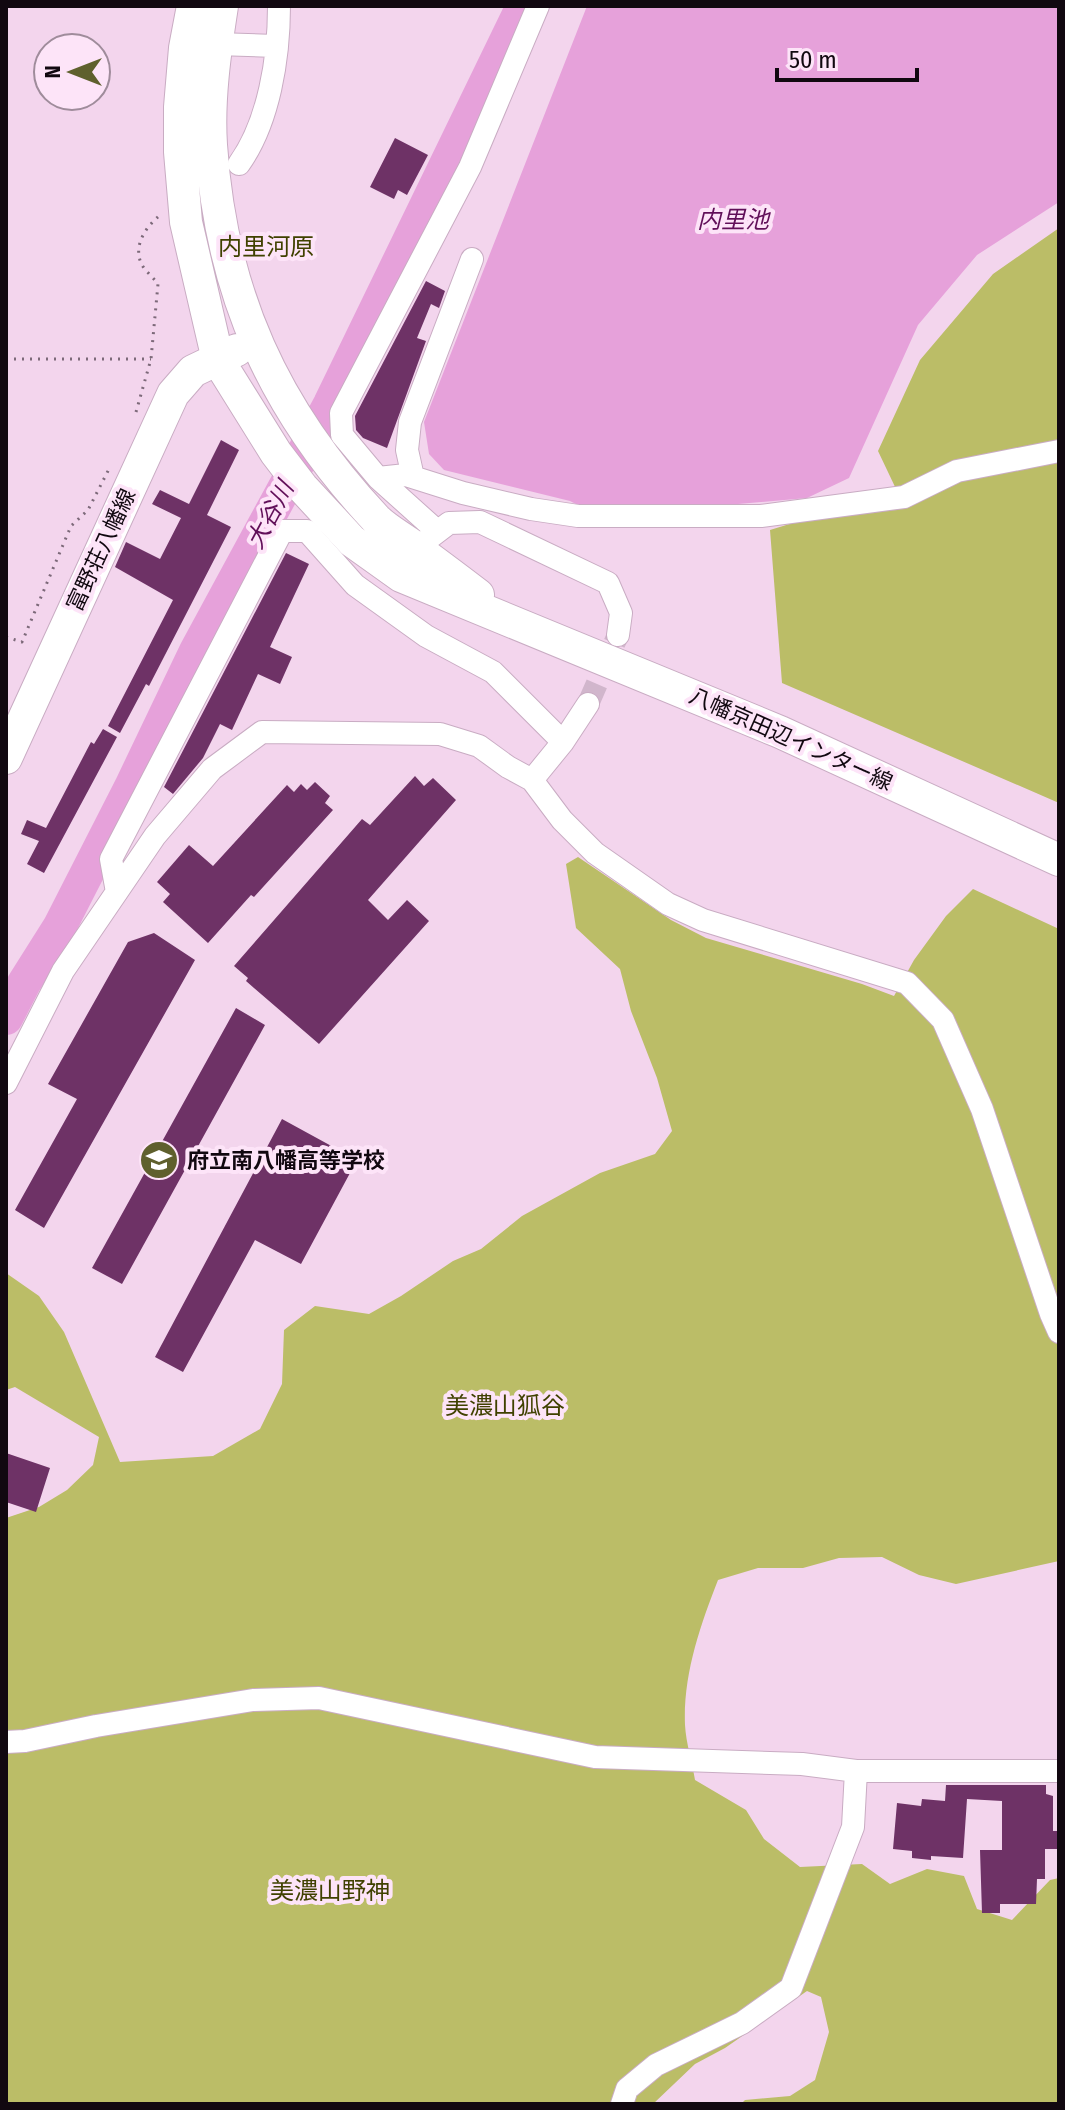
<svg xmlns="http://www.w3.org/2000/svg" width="1065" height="2110" viewBox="0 0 1065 2110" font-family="'Fira Sans Condensed','Noto Sans JP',sans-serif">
	<rect width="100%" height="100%" fill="#f3d5ed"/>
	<!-- green -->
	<path fill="#bbbd67" d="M1059,228V803L782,683L770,530L897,491L878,451L920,360L993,274Z
		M578,857L671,920L706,938L862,984L894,996L914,960L946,916L973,889L1059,929V1561L956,1584L919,1575L882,1557L839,1558L803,1568H758L718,1580C700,1626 683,1675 685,1725C686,1743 692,1762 695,1780L746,1810L764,1839L800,1867L862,1864L890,1884L927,1869L964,1876L977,1909L1012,1920L1050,1880L1059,1878V2104H741L745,2100L790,2096L815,2080L829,2032L821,1997L807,1991L725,2048L695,2064L653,2104H6V1518L39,1507L67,1490L93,1465L99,1437L15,1387L6,1390V1273L39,1296L64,1332L120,1462L213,1456L260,1429L282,1384L284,1330L315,1306L369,1314L401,1296L453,1261L481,1249L522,1216L600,1173L655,1154L672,1131L657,1078L631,1011L620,969L576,928L566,864Z"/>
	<!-- water -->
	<path fill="#e6a1da" d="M587,6H1059V202L977,255L918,325L849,478L807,498L600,516L570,501L444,470L429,454L424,422Z"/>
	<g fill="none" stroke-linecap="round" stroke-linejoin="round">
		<!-- river -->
		<path stroke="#e6a1da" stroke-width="34" d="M6,1018L24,983L60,926L131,787L196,651L330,404L523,6"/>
	</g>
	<!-- building -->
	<path fill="#6e3266" d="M395,138L428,155L407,195L398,190L394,199L370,187Z
		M426,281L445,291L439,308L431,304L417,338L426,341L387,448L363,438L356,430L355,416Z
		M221,440L239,450L207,515L231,527L149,686L146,684L120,733L108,726L173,600L115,567L126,542L160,559L181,518L152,504L160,490L189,504Z
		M286,553L309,564L270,647L292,657L280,684L258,674L232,730L220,724L203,758L173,794L164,787Z
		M103,729L117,737L44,873L27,864L39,841L21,834L27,820L46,828L91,742L94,744Z
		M415,776L424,786L433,778L456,800L368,900L388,920L407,900L429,921L319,1044L246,981L248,978L234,966L362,819L370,825Z
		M315,782L330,796L325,803L333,810L254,897L251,895L208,943L163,902L170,894L157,882L189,845L213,866L287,785L294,792L301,784L307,790Z
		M154,933L195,960L44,1228L15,1210L77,1099L48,1084L128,942Z
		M236,1008L265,1025L122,1284L92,1268Z
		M282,1119L357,1160L301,1264L255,1240L183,1372L155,1357Z
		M6,1453L50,1468L36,1512L6,1502Z
		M946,1785H1046V1794L1053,1796V1831H1059V1849H1045V1879H1037L1036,1904H1000V1913H982L980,1850H1002V1801L967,1799L963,1858L931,1856V1860L912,1858V1851L893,1849L897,1803L921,1806L922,1799L945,1801Z"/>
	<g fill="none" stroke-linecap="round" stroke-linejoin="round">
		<!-- minor-tunnel -->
		<path stroke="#d1b6cc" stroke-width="22" stroke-dasharray="22 11" stroke-linecap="butt" d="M588,704L618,635"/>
		<!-- minor casing -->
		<g stroke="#c9acc3" stroke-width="24">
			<path id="minor" d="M216,44L275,46
				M239,164C269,122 279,58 279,6
				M413,477L407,450L410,422L472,259
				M378,478L406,475L463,493L531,509L578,516H761L904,497L957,471L1059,451
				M437,531L378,478L342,435L341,413L470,167L538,6
				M428,539L449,523L480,522L608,583L621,613L618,635
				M532,780L563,742L588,704
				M117,892L111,859L282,531H307L355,585L426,636L493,672L563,742
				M6,1083L63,971L155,836L212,769L262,732L440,734L479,746L508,767L532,780L562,820L595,853L668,904L703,920L907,983L943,1020L982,1109L1051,1314L1059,1332
				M6,1742L25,1741L96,1726L253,1700L319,1698L595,1757L802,1764L856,1771H1059
				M622,2104L627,2089L656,2065L742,2023L791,1988L853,1827L856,1771"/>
		</g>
		<!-- secondary casing -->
		<g stroke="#c9acc3" stroke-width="34">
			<path id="secondary" d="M193,6L185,48L180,107V152L186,222L218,360L276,453L302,487L352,541L401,576L780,732L1059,860
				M222,6C215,51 208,99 211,145C221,294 274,410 376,519C386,529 399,536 410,544C433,561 456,578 478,595
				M6,758L173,394L193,371L237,350"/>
		</g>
		<!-- path -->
		<path stroke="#7c6979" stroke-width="3" stroke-dasharray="2 6" stroke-linecap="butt" d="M6,359H151
			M136,412L151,359L158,284C153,277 144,270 141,263C133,244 147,226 160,215
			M6,637L22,642L71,526L88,510L109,469"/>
		<!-- minor -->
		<use href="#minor" stroke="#fff" stroke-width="22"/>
		<!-- secondary -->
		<use href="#secondary" stroke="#fff" stroke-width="32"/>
	</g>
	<!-- icons -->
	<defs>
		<g id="school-disc" transform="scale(2)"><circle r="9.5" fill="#5f602d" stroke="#fde4f8"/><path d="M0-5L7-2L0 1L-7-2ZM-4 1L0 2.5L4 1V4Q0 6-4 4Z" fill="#fff"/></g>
	</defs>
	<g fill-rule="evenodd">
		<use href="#school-disc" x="159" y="1160"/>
	</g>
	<g text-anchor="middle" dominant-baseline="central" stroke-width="8" stroke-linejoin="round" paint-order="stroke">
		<!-- street labels -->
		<g font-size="22" fill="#110810" stroke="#fde4f8">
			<text transform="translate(101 550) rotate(-65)">富野荘八幡線</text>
			<text transform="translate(791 739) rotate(24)">八幡京田辺インター線</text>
		</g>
		<!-- poi labels -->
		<g font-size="22" font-weight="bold" fill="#110810" stroke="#fde4f8" text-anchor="start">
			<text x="187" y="1160">府立南八幡高等学校</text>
		</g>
		<!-- water labels -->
		<g font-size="24" font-style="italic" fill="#610f59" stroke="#fde4f8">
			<text x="733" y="220">内里池</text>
			<text transform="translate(270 515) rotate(-62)">大谷川</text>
		</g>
		<!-- neighbourhood labels -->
		<g font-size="24" fill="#404100" stroke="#fde4f8">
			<text x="266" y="247">内里河原</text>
			<text x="505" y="1406">美濃山狐谷</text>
			<text x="330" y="1891">美濃山野神</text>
		</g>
	</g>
	<!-- border -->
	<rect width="1065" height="2110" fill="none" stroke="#110810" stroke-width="16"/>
	<!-- north arrow -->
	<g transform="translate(72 72) rotate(270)"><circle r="38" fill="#fde4f8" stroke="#9f8c9b" stroke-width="2"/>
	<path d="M0-6L14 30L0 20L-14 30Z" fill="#5f602d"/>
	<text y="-12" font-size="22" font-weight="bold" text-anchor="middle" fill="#110810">N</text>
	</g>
	<!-- scale -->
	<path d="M777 68v12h140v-12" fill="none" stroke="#110810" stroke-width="4"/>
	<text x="789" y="68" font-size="24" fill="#110810" stroke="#fde4f8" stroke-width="6" paint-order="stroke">50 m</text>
</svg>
